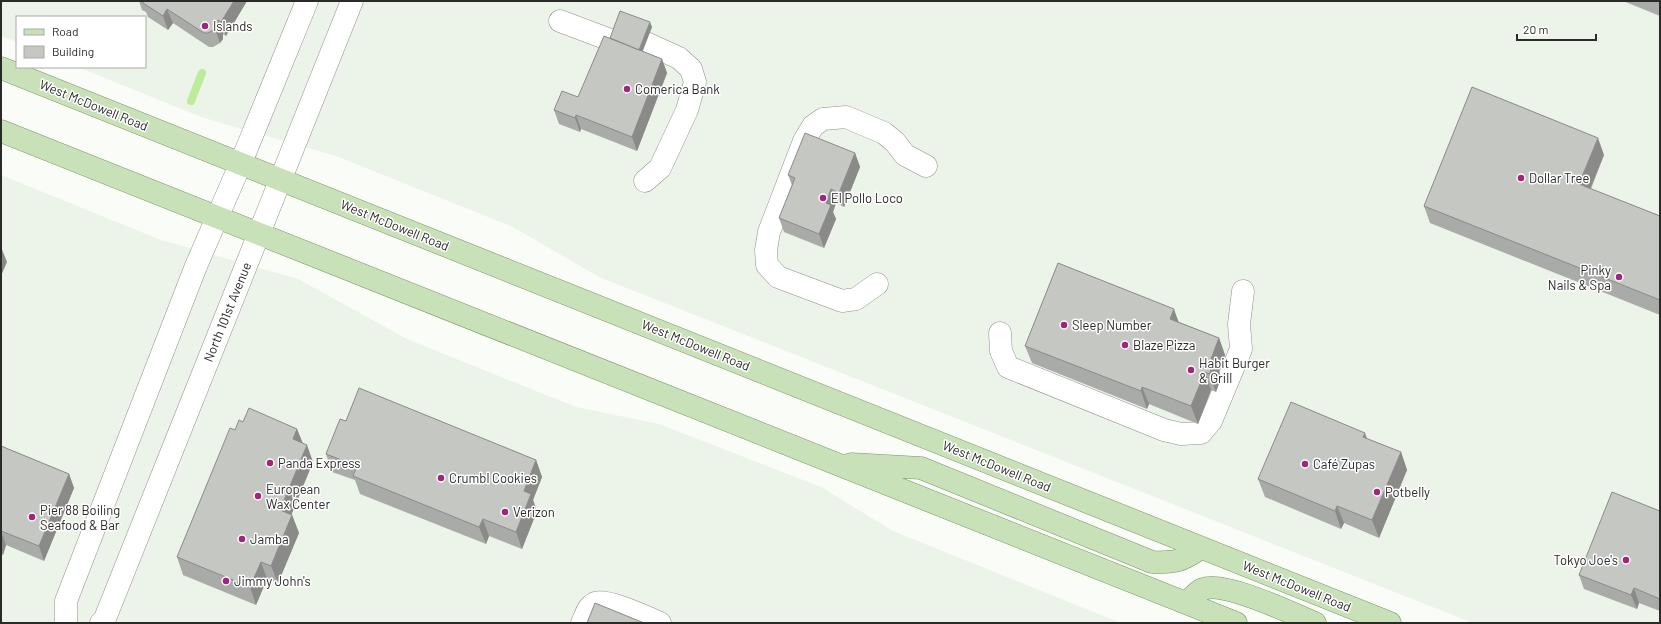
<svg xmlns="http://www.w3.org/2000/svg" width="1661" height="624" viewBox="0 0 1661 624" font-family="Barlow,sans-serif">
	<rect width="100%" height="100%" fill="#fafcf8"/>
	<!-- built -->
	<path fill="#ecf3e8" d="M1,1H1660V623H1473L599,277L513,227L336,156L201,117L78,67H145V17H17V42L1,36Z
		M1,175L161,240L298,279L407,339L576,407L659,424L821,487L893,531L1121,623H1Z"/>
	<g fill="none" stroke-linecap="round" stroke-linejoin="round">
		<!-- stream -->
		<path stroke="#bceb9b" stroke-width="8" d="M191,101L202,73"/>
		<!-- minor casing -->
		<g stroke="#8f918e" stroke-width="23">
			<path id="minor" d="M560,21L613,41
				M645,181L660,168L687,110L695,82L691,69L679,58L646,43
				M877,284L856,299L842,301L778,277L767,265L766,250L769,232L804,141L813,126L823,119L846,117L884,133L895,142L905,155L926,166
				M1000,333L1001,351L1008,367L1164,430L1181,434L1201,433L1211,421L1241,349L1239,324L1243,291
				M66,623V601L196,266L240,165L307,1
				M101,623L104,621C186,414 271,208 352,1
				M582,623C586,615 587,607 595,603C606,598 648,618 660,623"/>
		</g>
		<!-- major casing -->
		<g stroke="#7a9467" stroke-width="23">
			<path id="major" d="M1,68L1390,623
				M1,131L1236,623
				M851,464L921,468L1152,562C1177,563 1181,561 1201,548
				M1187,603C1191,599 1197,591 1203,589C1225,581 1291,613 1315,623"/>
		</g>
		<!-- minor -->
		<use href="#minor" stroke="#fff" stroke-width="22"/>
		<!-- major -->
		<use href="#major" stroke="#c9e1b8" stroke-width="22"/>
	</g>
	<!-- wall -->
	<path fill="#a9aba8" d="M139,1H247L226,36L223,34V39L220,43L213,47H209L173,23L168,30L148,17L146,12L142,10Z
		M1623,1H1660V16Z
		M652,27L642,51L662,59L667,73L637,151L581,129L580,132L559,124L554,110L578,97L610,38Z
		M855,153L860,167L844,207L836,203L833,212L836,219L824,248L784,232L779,218L792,185L788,175Z
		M1604,155L1591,189L1660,216V315L1430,223L1424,206Z
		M1179,322L1219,338L1225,355L1219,371L1221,378L1216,392L1211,390L1198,424L1149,404L1147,409L1032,363L1025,346Z
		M346,421L536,460L542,477L533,500L537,511L522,549L489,536L486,544L360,494L355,480L332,472L326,454Z
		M243,422L297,429L302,443L313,462L291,515H292L299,533L278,583L267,579L256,605L183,575L177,557L235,430Z
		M1367,439L1401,452L1407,470L1379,538L1344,523L1341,529L1265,497L1258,479Z
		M1,446L69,474L74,488L44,561L6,545L3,555L1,554Z
		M1660,511V611L1639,603L1637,609L1584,589L1579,575Z"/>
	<!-- shaded-wall -->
	<path fill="#8a8b88" d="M234,1H247L226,36L221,22Z
		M167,9L173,23L168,30L163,16Z
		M218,20L223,34V39L220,43L215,29Z
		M650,22L652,27L639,61L637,56Z
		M662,59L667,73L637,151L632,137Z
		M576,115L581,129L580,132L575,118Z
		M1598,138L1604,155L1585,201L1579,184Z
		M855,153L860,167L844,207L839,193Z
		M831,189L836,203L833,212L836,219L824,248L819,234L826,203Z
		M1,247L7,262L1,276Z
		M1174,309L1180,326L1170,319Z
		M1219,338L1225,355L1219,371L1221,378L1216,392L1209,374L1211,359Z
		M1205,372L1211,390L1198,424L1191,406Z
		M1142,387L1149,404L1147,409L1141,391Z
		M297,429L304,446L293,439Z
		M1365,433L1371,450L1363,437Z
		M307,445L313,462L286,528L280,510Z
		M1401,452L1407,470L1379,538L1372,520Z
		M536,460L542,477L533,500L537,511L522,549L516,532L524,491Z
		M69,474L74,488L44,561L39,546Z
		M1337,506L1344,523L1341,529L1335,511Z
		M292,515L299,533L278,583L271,566Z
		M483,519L489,536L486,544L479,527Z
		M1,531L6,545L3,555L1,550Z
		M261,562L267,579L256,605L250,587Z
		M1634,588L1639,603L1637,609L1631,595Z"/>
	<!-- building -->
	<path fill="#c5c7c3" stroke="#8a8b88" d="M144,1H234L221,22L218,20V25L215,29L208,33H204L167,9L163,16L143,3Z
		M620,11L650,22L639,50L610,38Z
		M604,36L662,59L632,137L576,115L575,118L554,110L562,91L578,97Z
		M1472,87L1598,138L1579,184L1660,216V300L1424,206Z
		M805,133L855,153L839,193L831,189L826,203L831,205L819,234L779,218L795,178L788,175Z
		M1058,263L1174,309L1170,319L1219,338L1211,359L1215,361L1209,374L1205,372L1191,406L1142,387L1141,391L1025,346Z
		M359,388L536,460L524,491L531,494L516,532L483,519L479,527L353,476L357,466L326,454L340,419L346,421Z
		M1291,402L1365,433L1363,437L1401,452L1372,520L1337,506L1335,511L1258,479Z
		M249,408L297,429L293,439L307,445L280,510L292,515L271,566L261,562L250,587L177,557L230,428L235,430L239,420L243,422Z
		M1,446L69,474L39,546L1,531V532Z
		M1612,492L1660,511V599L1634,588L1631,595L1579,575Z
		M595,603L644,623H587Z"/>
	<!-- markers -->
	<g fill="#a0267b" stroke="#fff" stroke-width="1.5">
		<circle cx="205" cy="26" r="4"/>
		<circle cx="627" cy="89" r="4"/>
		<circle cx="1521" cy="178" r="4"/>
		<circle cx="823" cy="198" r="4"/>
		<circle cx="1619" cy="277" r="4"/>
		<circle cx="1064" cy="325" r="4"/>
		<circle cx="1125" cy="345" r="4"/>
		<circle cx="1191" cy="370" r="4"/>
		<circle cx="270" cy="463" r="4"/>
		<circle cx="1305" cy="464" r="4"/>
		<circle cx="441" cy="478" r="4"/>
		<circle cx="1377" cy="492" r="4"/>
		<circle cx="258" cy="496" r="4"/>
		<circle cx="505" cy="512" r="4"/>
		<circle cx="32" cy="517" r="4"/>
		<circle cx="242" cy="539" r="4"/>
		<circle cx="1626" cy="560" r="4"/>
		<circle cx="226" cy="581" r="4"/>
	</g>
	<g text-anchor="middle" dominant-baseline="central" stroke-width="3" stroke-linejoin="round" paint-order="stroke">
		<!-- poi labels -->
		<g font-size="13" fill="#2a2b29" stroke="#fff" text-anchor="start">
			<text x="213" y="26">Islands</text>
			<text x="635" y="89">Comerica Bank</text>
			<text x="1529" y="178">Dollar Tree</text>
			<text x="831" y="198">El Pollo Loco</text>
			<text x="1611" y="270" text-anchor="end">Pinky<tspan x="1611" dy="15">Nails &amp; Spa</tspan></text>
			<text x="1072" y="325">Sleep Number</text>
			<text x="1133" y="345">Blaze Pizza</text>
			<text x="1199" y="363">Habit Burger<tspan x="1199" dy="15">&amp; Grill</tspan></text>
			<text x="278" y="463">Panda Express</text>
			<text x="1313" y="464">Café Zupas</text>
			<text x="449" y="478">Crumbl Cookies</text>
			<text x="266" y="489">European<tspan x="266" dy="15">Wax Center</tspan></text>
			<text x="1385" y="492">Potbelly</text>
			<text x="40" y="510">Pier 88 Boiling<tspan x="40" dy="15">Seafood &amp; Bar</tspan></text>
			<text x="513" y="512">Verizon</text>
			<text x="250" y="539">Jamba</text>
			<text x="1618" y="560" text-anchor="end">Tokyo Joe's</text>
			<text x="234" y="581">Jimmy John's</text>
		</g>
		<!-- street labels -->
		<g font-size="13" fill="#2a2b29" stroke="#fff">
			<text transform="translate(94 105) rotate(22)">West McDowell Road</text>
			<text transform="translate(395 225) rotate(22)">West McDowell Road</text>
			<text transform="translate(227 312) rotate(-68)">North 101st Avenue</text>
			<text transform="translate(696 345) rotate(22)">West McDowell Road</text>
			<text transform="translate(997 466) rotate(22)">West McDowell Road</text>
			<text transform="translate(1297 586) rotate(22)">West McDowell Road</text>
		</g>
	</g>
	<!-- border -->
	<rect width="1661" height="624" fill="none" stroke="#2a2b29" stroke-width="4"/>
	<!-- legend -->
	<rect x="16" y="16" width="130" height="52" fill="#ffffff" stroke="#aaaaa9"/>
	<rect x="24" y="29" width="20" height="6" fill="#c9e1b8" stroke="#aaaaa9"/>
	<text x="52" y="36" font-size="12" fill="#2a2b29">Road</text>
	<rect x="24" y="46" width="20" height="12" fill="#c5c7c3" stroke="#aaaaa9"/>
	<text x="52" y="56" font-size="12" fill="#2a2b29">Building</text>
	<!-- scale -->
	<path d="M1517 34v6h79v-6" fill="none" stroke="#2a2b29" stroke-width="2"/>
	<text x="1523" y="34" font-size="12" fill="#2a2b29" stroke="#ffffff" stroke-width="3" paint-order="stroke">20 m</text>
</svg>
